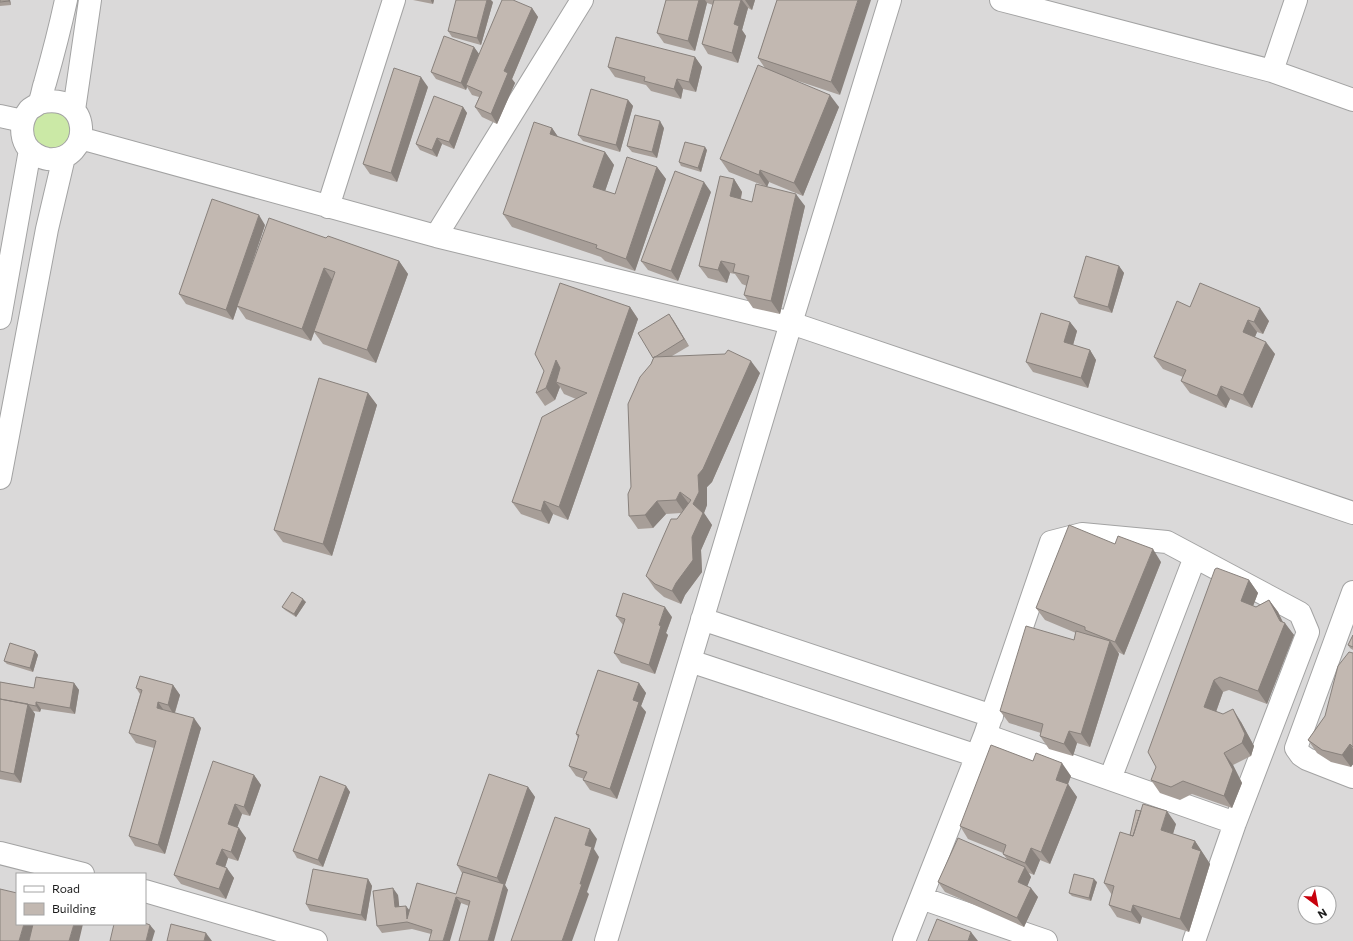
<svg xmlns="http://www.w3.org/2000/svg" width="1353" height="941" viewBox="0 0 1353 941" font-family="Commissioner,sans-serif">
	<rect width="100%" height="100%" fill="#eee9e1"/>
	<!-- residential -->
	<path fill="#dad9d9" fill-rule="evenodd" d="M0,0H1353V941H0ZM17,874H145V924H17ZM1305,893H1329V917H1305Z"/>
	<!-- grass -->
	<path fill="#cbe9a6" d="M51,106L73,121L68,147L38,149L29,123Z"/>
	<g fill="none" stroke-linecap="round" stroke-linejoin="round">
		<!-- minor casing -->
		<g stroke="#a3a3a3" stroke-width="24">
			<path id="minor" d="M1001,0L1272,71L1353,100
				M1272,71L1296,0
				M39,103C93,89 94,163 48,159C40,158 30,152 26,145C20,134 21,120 29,110C32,107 36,106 39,103C42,98 43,88 45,83C53,55 60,28 66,0
				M74,110L90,0
				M0,116L23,121
				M80,138L436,236L791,323L1353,513
				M328,207L394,0
				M436,236L582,0
				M0,318L30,150
				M0,478L47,229L64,157
				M1353,592L1296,748L1301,755L1307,759L1353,777
				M702,619L992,716
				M690,661L977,756
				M985,735L1235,823
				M1110,779L1195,557
				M0,853L83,874
				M145,891L316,941
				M921,898L1046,941
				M606,941L791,323L890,0
				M904,941L985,735L1051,542L1082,534L1167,542L1300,613L1308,632L1235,823L1194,941"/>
		</g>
		<!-- minor -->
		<use href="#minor" stroke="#fff" stroke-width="22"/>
	</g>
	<!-- wall -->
	<path fill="#a79e98" d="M0,0H10L11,5L0,6Z
		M413,0H434L433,4Z
		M666,0H755L752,10L748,8L742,30L746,36L738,63L708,54L702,44L713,5L707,3L695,51L664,43L657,33Z
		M777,0L840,95L789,78L839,107L803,196L769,182L767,187L805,206L780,314L753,308L744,295L747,286L742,284L735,274L730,273L727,283L708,278L699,266L734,179L742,192L741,199L752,202L767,187L729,172L720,159L765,68L758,58Z
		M493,2L481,45L452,37L448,31Z
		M532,8L538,17L512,79L515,83L497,124L482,117L475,107L479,97L472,95L467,87L466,90L436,79L431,72L474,47L479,54Z
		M695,57L702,67L696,92L683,89L681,99L651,91L646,85L615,77L608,67Z
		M428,87L397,182L370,174L363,164Z
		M628,100L633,106L620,152L583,141L578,135Z
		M463,107L467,113L454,149L442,144L437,157L420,150L416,144Z
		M552,128L558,137L605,152L614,165L605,191L615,194L657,167L666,179L635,271L605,261L601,257L512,227L503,214Z
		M664,128L657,158L632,152L627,146Z
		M707,150L701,172L681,166L679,162Z
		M711,192L678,281L648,270L641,261Z
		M265,225L233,320L186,304L179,294Z
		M326,238L399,261L408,274L376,363L323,344L314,332L311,341L246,319L237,306Z
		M1119,266L1124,273L1112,313L1079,304L1074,297Z
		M630,307L638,319L568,520L553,514L549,524L521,514L512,502L576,399L564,394L560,387L555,400L545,406L536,393Z
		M1190,307L1269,321L1263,334L1257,332L1255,337L1275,354L1252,408L1230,399L1226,408L1190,393L1181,381L1183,377L1163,369L1154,357Z
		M669,314L689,346L672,356L760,373L712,482L707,487V505L704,513L712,525L701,550L702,572L685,595L681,604L664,597L655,589L646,576L677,519L681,513L666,514L653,528L638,529L629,516L631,487L651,364Z
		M1070,322L1077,331L1073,345L1090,350L1096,360L1088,388L1033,372L1026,362Z
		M368,393L377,405L332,556L283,542L274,530Z
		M1161,562L1124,655L1118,652L1119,654L1090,747L1077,743L1073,756L1049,749L1040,736L1041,733L1009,723L1000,711L1074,640L1076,633L1045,620L1036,608Z
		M1249,580L1258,593L1253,606L1256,607L1269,600L1278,612L1283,622L1294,635L1267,704L1229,690L1223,692L1216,712L1241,722L1254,746L1251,756L1233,765L1242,783L1232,808L1192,794L1180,800L1160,793L1151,780Z
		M306,602L296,617L285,610L282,607Z
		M616,616L672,617L666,633L668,635L655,674L621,663L614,653L623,625Z
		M1353,635V650L1350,648L1348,645Z
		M35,651L38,655L33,672L7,664L4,661Z
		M1353,653V764L1351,767L1331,762L1317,753L1308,740L1325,716Z
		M0,682L34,688L74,683L79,690L75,714L41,709L40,712L33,711L35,714L21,783L0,779Z
		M639,683L646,693L641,706L646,712L617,799L590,790L583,780L584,779L576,776L569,766L578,738L576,734Z
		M173,685L180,695L175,713L201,728L165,854L135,846L129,836L154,748L136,743L129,733L140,694L136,688Z
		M1033,761L1071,776L1068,784L1077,797L1050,864L1040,860L1034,875L1029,873L1031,877L1027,886L1038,897L1024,927L945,892L938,882L1007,859L1003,854V853L968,839L960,826Z
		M254,775L261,785L250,816L242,814L237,827L246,838L238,861L228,858L225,867L234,878L226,899L181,884L174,875Z
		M346,786L350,792L323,867L297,858L293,851Z
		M528,787L535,797L505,885L508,890L469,906L461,903L431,934L412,929L382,933L377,926L398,895L399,906L410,911L456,894L462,873L457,865Z
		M1176,824L1173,834L1195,841L1210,864L1189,932L1142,917L1140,924L1117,917L1109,905L1112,895L1104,883L1130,835Z
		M368,879L372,886L366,921L310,911L306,904Z
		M1097,882L1091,901L1072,896L1069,893Z"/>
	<!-- shaded-wall -->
	<path fill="#88817c" d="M9,0H10L11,5L9,1Z
		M431,0H434L433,4L431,1Z
		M487,0H491L493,2L481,45L477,38Z
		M699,0H705L707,3L695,51L688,41Z
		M741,0H742L748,8L742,30L746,36L738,63L732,53L734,24Z
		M745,0H755L752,10Z
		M858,0H871L840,95L831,82Z
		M532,8L538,17L512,79L515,83L497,124L491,114L504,71Z
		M474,47L479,54L466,85L467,87L466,90L461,83Z
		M695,57L702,67L696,92L689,82Z
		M421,77L428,87L397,182L391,173Z
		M677,79L683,89L681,99L674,89Z
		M830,95L839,107L803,196L794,183Z
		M628,100L633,106L620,152L616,145Z
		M463,107L467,113L454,149L449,142Z
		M660,121L664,128L657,158L652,152Z
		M552,128L561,141L550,134Z
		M437,138L442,144L437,157L432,150Z
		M705,147L707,150L701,172L698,168Z
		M605,152L614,165L602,200L593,187Z
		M657,167L666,179L635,271L626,259Z
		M760,170L769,182L767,187L759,175Z
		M734,179L742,192L738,209L730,196Z
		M704,182L711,192L678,281L671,271Z
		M796,194L805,206L780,314L771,301Z
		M259,215L265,225L233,320L226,310Z
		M399,261L408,274L376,363L367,350Z
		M721,261L730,273L727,283L718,270Z
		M1119,266L1124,273L1112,313L1108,307Z
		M324,268L333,281L311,341L302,329Z
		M630,307L638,319L568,520L559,507Z
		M1260,308L1269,321L1263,334L1254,322Z
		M669,314L674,321L689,346L684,339Z
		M1248,320L1257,332L1252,344L1243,332Z
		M1070,322L1077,331L1071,352L1064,342Z
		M1266,342L1275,354L1252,408L1243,395Z
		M1090,350L1096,360L1088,388L1081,378Z
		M556,360L565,372L556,382L560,387L555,400L546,388Z
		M751,361L760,373L712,482L707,487V505L704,513L712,525L701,550L702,572L685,595L681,604L672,591L692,537L693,504L698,475Z
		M1221,386L1230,399L1226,408L1217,396Z
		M368,393L377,405L332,556L323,544Z
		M680,492L689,504L685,513L676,500Z
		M544,501L553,514L549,524L541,511Z
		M657,501L666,514L653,528L645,515Z
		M1153,549L1161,562L1124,655L1115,642Z
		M1249,580L1258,593L1250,614L1241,601Z
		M303,599L306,602L296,617L294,614Z
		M1269,600L1278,612L1284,625L1285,623L1294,635L1267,704L1258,691L1280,621Z
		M665,607L672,617L666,633L668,635L655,674L649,665L659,625Z
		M1110,641L1119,654L1090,747L1081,734Z
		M35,651L38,655L33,672L30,668Z
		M1214,680L1223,692L1213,720L1204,707Z
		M74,683L79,690L75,714L70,708Z
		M639,683L646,693L641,706L646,712L617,799L610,789L633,700Z
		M173,685L180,695L174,715L168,705Z
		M36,702L41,709L40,712L36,706Z
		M158,702L165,712L157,708Z
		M28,704L35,714L21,783L14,774Z
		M1233,709L1241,722L1254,746L1251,756L1242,743Z
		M194,718L201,728L165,854L158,845Z
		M1069,731L1077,743L1073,756L1064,744Z
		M1350,744L1353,749V764L1351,767L1342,755Z
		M1224,753L1233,765L1242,783L1232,808L1224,796Z
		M1062,763L1071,776L1068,784L1077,797L1050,864L1041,852L1056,780Z
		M254,775L261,785L250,816L244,807Z
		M346,786L350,792L323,867L318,860Z
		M528,787L535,797L505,885L508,890L494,941H488L503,887L497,878Z
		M235,804L242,814L235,834L228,824Z
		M1167,811L1176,824L1170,843L1161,830Z
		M239,828L246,838L238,861L231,852Z
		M590,829L597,839L594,849L599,857L587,892L589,894L572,941H562L580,884L585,845Z
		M1195,841L1210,864L1189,932L1180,919L1192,848Z
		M1031,848L1040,860L1034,875L1025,863Z
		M222,849L228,858L223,874L216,864Z
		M1025,867L1031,877L1025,892L1018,882Z
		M227,868L234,878L226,899L219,889Z
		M368,879L372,886L366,921L361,915Z
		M1094,879L1097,882L1091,901L1089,898Z
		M393,888L398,895L400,913L395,907Z
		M1031,888L1038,897L1024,927L1017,918Z
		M456,897L461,903L450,941H443Z
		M1133,905L1142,917L1140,924L1131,912Z
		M406,906L411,912L407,919Z
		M24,924H34L29,941H19Z
		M74,924H83L79,941H69Z
		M150,925L155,931L152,941H146Z
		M971,932L978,941H968Z
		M206,933L212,941H204Z"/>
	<!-- building -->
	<path fill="#c2b8b1" stroke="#88817c" d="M0,0H9V1L0,2Z
		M456,0H487L477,38L448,31Z
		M502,0H513L532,8L504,71L508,73L491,114L475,107L482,92L466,85Z
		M666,0H699L688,41L657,33Z
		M714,0H741L734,24L739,26L732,53L702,44Z
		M777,0H858L831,82L758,58Z
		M444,36L474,47L461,83L431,72Z
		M616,37L695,57L689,82L677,79L674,89L644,81L645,77L608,67Z
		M758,65L830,95L794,183L760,170L759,175L720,159Z
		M394,68L421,77L391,173L363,164Z
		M591,89L628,100L616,145L578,135Z
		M434,96L463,107L449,142L437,138L432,150L416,144Z
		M635,115L660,121L652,152L627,146Z
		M534,122L552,128L550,134L605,152L593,187L615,194L627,157L657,167L626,259L596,248L597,245L503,214Z
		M685,142L705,147L698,168L679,162Z
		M675,171L704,182L671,271L641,261Z
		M720,176L734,179L730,196L752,202L756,184L796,194L771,301L744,295L749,276L733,272L735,264L721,261L718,270L699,266Z
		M212,199L259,215L226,310L179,294Z
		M269,218L326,238L328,236L399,261L367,350L314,331L335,272L324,268L302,329L237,306Z
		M1086,256L1119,266L1108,307L1074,297Z
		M560,283L630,307L559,507L544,501L541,511L512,502L542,417L587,393L556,382L560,368L556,360L546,388L536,393L544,371L535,354Z
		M1200,283L1260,308L1254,322L1248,320L1243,332L1266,342L1243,395L1221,386L1217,396L1181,381L1186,370L1154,357L1177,301L1190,307Z
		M1041,313L1070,322L1064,342L1090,350L1081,378L1026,362Z
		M669,314L684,339L655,357H654L653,358L638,333Z
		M728,350L751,361L703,469L698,475L699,492L693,504L703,513L692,537L693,560L676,583L672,591L655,584L646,576L671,519H677L691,500L680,492L676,500L657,501L645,515L629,516L628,494L631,487L628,404L640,377L651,364L654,357L725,354Z
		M319,378L368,393L323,544L274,530Z
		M1069,525L1115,544L1118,536L1153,549L1115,642L1085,630V627L1036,608Z
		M1217,568L1249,580L1241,601L1256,607L1269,600L1280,621L1285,623L1258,691L1220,677L1214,680L1204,707L1223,714L1233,709L1245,734L1242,743L1224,753L1233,770L1224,796L1183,781L1171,787L1151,780L1156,767L1148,752L1215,569Z
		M292,592L303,599L294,614L282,607Z
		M623,593L665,607L659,625L661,626L649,665L614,653L625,619L616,616Z
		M1026,626L1074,640L1076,631L1110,641L1081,734L1069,731L1064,744L1040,736L1043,724L1000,711Z
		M1353,635V647L1348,645Z
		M10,643L35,651L30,668L4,661Z
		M1349,652L1353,653V747L1350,744L1342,755L1322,750L1308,740L1325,716L1338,666Z
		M598,670L639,683L633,700L639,702L610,789L583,780L587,772L569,766L579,735L576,734Z
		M140,676L173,685L168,705L158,702L157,708L194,718L158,845L129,836L156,741L129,733L142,690L136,688Z
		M36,677L74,683L70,708L36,702V706L0,699V682L34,688Z
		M0,699L28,704L14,774L0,771Z
		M991,745L1033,761L1036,753L1062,763L1056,780L1068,784L1041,852L1031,848L1025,863L1003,854L1006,845L960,826Z
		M213,761L254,775L244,807L235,804L228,824L239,828L231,852L222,849L216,864L227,868L219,889L174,875Z
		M489,774L528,787L497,878L457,865Z
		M320,776L346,786L318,860L293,851Z
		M1143,804L1167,811L1161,830L1195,841L1192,848L1201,851L1180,919L1133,905L1131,912L1109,905L1114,886L1104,883L1120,832L1133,836Z
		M1136,810L1141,811L1133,836L1130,835Z
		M555,817L590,829L585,845L592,847L580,884H582L562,941H511Z
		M958,838L1025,867L1018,882L1031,888L1017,918L938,882Z
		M313,869L368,879L361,915L306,904Z
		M463,872L504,884L488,941H459L470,901L456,897L443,941H429L432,930L407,922L377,926L373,891L393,888L395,907L406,906L407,919L417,883L456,894Z
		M1074,874L1094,879L1089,898L1069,893Z
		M0,889L17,893V924H24L19,941H0Z
		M937,919L971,932L968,941H928Z
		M145,923L150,925L146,941H110L114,924H145Z
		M33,924H74L69,941H29Z
		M171,924L206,933L204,941H167Z"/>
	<!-- legend -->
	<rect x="16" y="873" width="130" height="52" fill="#ffffff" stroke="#a4a4a4"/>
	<rect x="24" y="886" width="20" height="6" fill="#ffffff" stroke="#a4a4a4"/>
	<text x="52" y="893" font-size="12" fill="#1c1c1c">Road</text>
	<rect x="24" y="903" width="20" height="12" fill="#c2b8b1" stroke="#a4a4a4"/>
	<text x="52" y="913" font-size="12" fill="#1c1c1c">Building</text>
	<!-- north arrow -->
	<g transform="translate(1317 905) rotate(148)"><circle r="19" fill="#ffffff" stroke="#a4a4a4"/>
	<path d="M0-3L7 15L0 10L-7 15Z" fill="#c8000c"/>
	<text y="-6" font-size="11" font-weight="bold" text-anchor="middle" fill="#1c1c1c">N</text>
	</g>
</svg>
